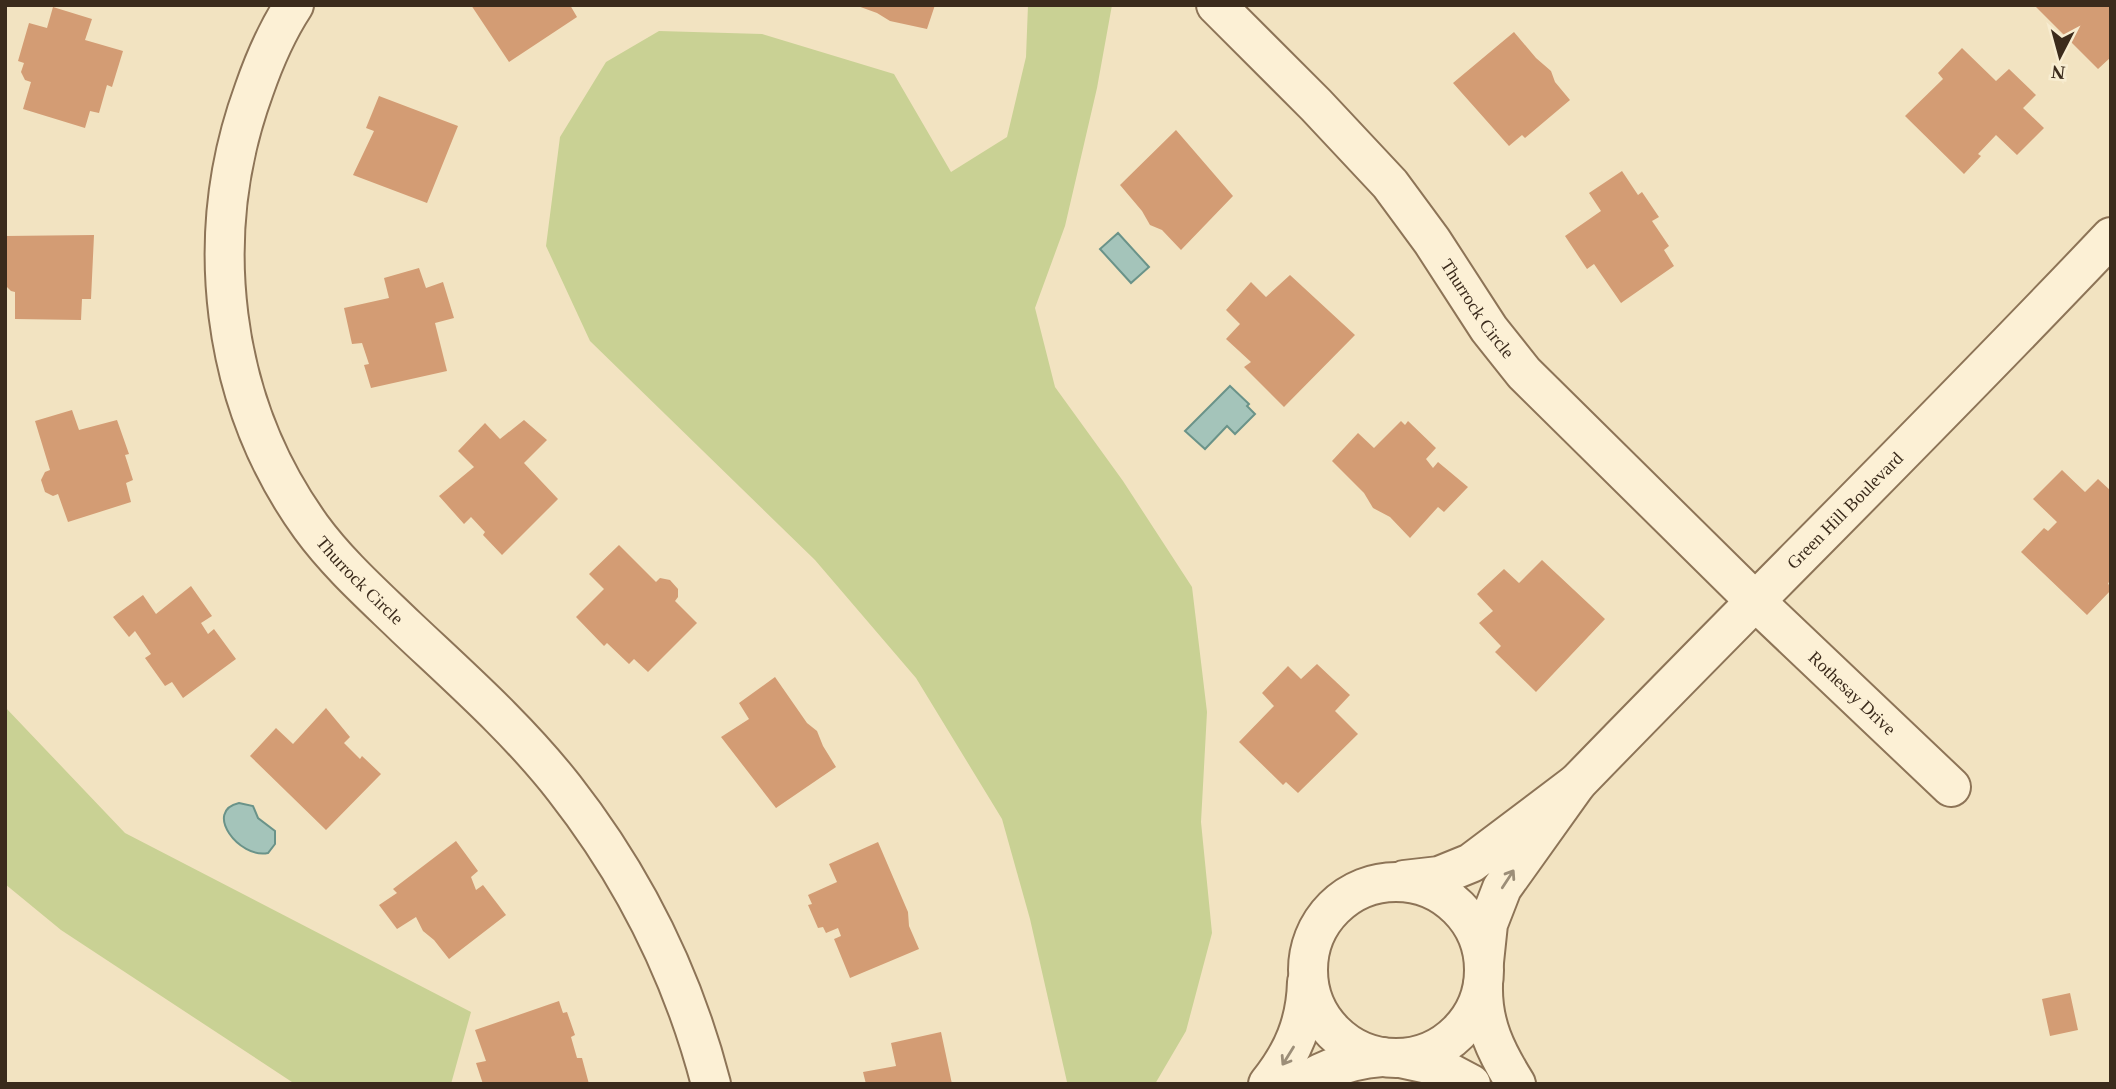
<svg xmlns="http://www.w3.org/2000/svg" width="2116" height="1089" viewBox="0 0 2116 1089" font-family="Georgia,serif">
	<rect width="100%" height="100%" fill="#f2e3c1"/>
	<!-- green -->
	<path fill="#c9d194" d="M1028,5H1112L1097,88L1065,226L1035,308L1055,387L1123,481L1192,587L1207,712L1201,822L1212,933L1186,1031L1155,1084L1067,1082L1030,919L1002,819L916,678L815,560L590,341L546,246L560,137L606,62L659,31L762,34L894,74L951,172L1007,137L1026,57Z
		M5,707L125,833L471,1012L451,1084H295L61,930L5,884Z"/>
	<!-- water -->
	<path fill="#a4c4ba" stroke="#6a9389" stroke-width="2" d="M1118,233L1149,267L1131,283L1100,249Z
		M1230,386L1249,404L1247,406L1255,414L1235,434L1227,426L1205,449L1185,431Z
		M239,803L253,806L258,818L275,831V844L268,853C239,859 203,811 239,803Z"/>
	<!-- building -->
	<path fill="#d39c74" d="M471,5H570L577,17L509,62Z
		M855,5H935L927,29L890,21L877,13Z
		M2034,5H2111V57L2098,69Z
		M53,7L92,19L85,40L123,51L112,87L107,85L99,113L90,111L85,128L23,109L31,82L25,80L21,72L24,63L18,61L29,23L47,28Z
		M1514,32L1536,58L1551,71L1555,82L1570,100L1525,138L1522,135L1509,146L1453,83Z
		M1962,48L1996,81L2009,69L2036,95L2023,108L2044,128L2017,155L1996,135L1978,154L1981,156L1964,174L1905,116L1943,79L1938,73Z
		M379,96L458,126L427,203L353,175L374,131L366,128Z
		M1176,130L1233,196L1181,250L1162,230L1150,225L1142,211L1120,185Z
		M1622,171L1638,195L1642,192L1659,217L1652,221L1669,246L1664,250L1674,266L1621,303L1594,264L1587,269L1565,236L1601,211L1589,193Z
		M94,235L91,299H82L81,320L15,319V292L11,291L5,285V236Z
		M419,268L426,288L443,282L454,318L435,323L447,371L371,388L364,365L369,364L362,343L352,344L344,308L389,298L384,278Z
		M1290,275L1355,335L1284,407L1244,367L1251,362L1226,339L1240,324L1226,310L1251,282L1266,297Z
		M72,410L79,430L117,420L129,454L125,455L133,480L126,483L131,502L68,522L58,494L53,496L45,492L41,480L45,472L50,470L35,421Z
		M524,420L547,440L524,463L558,499L502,555L483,535L485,532L471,517L464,524L439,496L474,467L458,451L485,423L500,439Z
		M1401,421L1405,425L1408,421L1436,448L1426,459L1433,468L1438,462L1468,487L1444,512L1438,507L1410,538L1390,517L1373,508L1364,493L1332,461L1358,433L1374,448Z
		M2062,470L2085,492L2098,479L2111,491V581L2108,583L2111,590L2087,615L2021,552L2044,528L2048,531L2057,522L2033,499Z
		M619,545L656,582L660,578L670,580L678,589V597L675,601L697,623L648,672L634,659L629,664L607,643L604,646L576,617L604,589L589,574Z
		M1542,560L1605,619L1536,692L1495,652L1501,646L1479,623L1493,611L1477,594L1504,569L1519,583Z
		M191,586L212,616L201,623L208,634L214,629L236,659L183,698L172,682L165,686L145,658L151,654L135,631L129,637L113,617L143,595L156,614Z
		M1317,664L1350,695L1335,711L1358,734L1298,793L1286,782L1283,785L1239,742L1274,706L1262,693L1288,666L1301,679Z
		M775,677L807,723L817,731L823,746L836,767L776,808L721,737L749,719L739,703Z
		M326,708L350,737L344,743L360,759L362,756L381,774L326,830L250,756L276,728L293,744Z
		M456,841L478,871L471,877L476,890L483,885L506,915L449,959L434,940L423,931L416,917L397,929L379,905L397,893L393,889Z
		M878,842L908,912L909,926L919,949L850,978L834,939L841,936L838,928L826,933L823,927L818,928L808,905L812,904L808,895L837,882L829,864Z
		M2070,993L2078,1030L2050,1036L2042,999Z
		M559,1001L563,1013L567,1012L575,1035L571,1037L577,1058H582L589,1084H483L476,1063L486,1061L475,1030Z
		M941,1032L952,1084H866L863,1072L896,1066L891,1043Z"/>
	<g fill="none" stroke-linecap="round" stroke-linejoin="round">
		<!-- minor casing -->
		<g stroke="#8d7457" stroke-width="42">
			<g id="minor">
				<path id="s1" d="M294,5C277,31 264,61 254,90C201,235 220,401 311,527C338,564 373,595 406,627C460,678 518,729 564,788C633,876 683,976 711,1084"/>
				<path id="s2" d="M1216,5L1316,105L1390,184L1432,241L1489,329L1524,373L1754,600L1951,787"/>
				<path id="s3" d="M1577,783C1754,600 1936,422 2111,237"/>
				<path d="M1404,880L1439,876L1471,863L1577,783L1502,888L1488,924L1484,962"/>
				<circle cx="1396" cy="970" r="88"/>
				<path d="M1483,985C1482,1024 1496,1052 1516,1084"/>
				<path d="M1400,1058L1437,1066L1471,1084"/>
				<path d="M1268,1084C1293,1053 1306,1022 1307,982"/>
				<path d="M1301,1084C1326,1068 1353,1059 1382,1057"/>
			</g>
		</g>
		<!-- minor -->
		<use href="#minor" stroke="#fcf0d5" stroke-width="38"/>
	</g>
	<!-- one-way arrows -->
	<defs><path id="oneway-shaft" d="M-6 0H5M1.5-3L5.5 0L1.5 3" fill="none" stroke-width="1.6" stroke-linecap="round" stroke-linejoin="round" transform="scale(1.75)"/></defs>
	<g stroke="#9c8e78">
		<use href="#oneway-shaft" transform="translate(1508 879) rotate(-57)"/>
		<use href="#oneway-shaft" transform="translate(1288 1056) rotate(122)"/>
	</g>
	<g text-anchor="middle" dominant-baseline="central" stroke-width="5" stroke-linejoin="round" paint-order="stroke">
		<!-- street labels -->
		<g font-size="18" fill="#3b2b1c" stroke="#f8edd1">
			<text stroke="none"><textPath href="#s2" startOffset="402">Thurrock Circle</textPath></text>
			<text stroke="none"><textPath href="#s3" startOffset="382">Green Hill Boulevard</textPath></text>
			<text stroke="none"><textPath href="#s1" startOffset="625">Thurrock Circle</textPath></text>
			<text stroke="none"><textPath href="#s2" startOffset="940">Rothesay Drive</textPath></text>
		</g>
	</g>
	<!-- border -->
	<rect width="2116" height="1089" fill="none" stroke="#3b2b1c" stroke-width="14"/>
	<!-- north arrow -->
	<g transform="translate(2060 56) rotate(186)" stroke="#f8edd1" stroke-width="5" paint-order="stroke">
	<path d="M0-5L12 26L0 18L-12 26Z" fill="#3b2b1c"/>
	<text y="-10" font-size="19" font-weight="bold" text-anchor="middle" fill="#3b2b1c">N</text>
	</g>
</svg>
